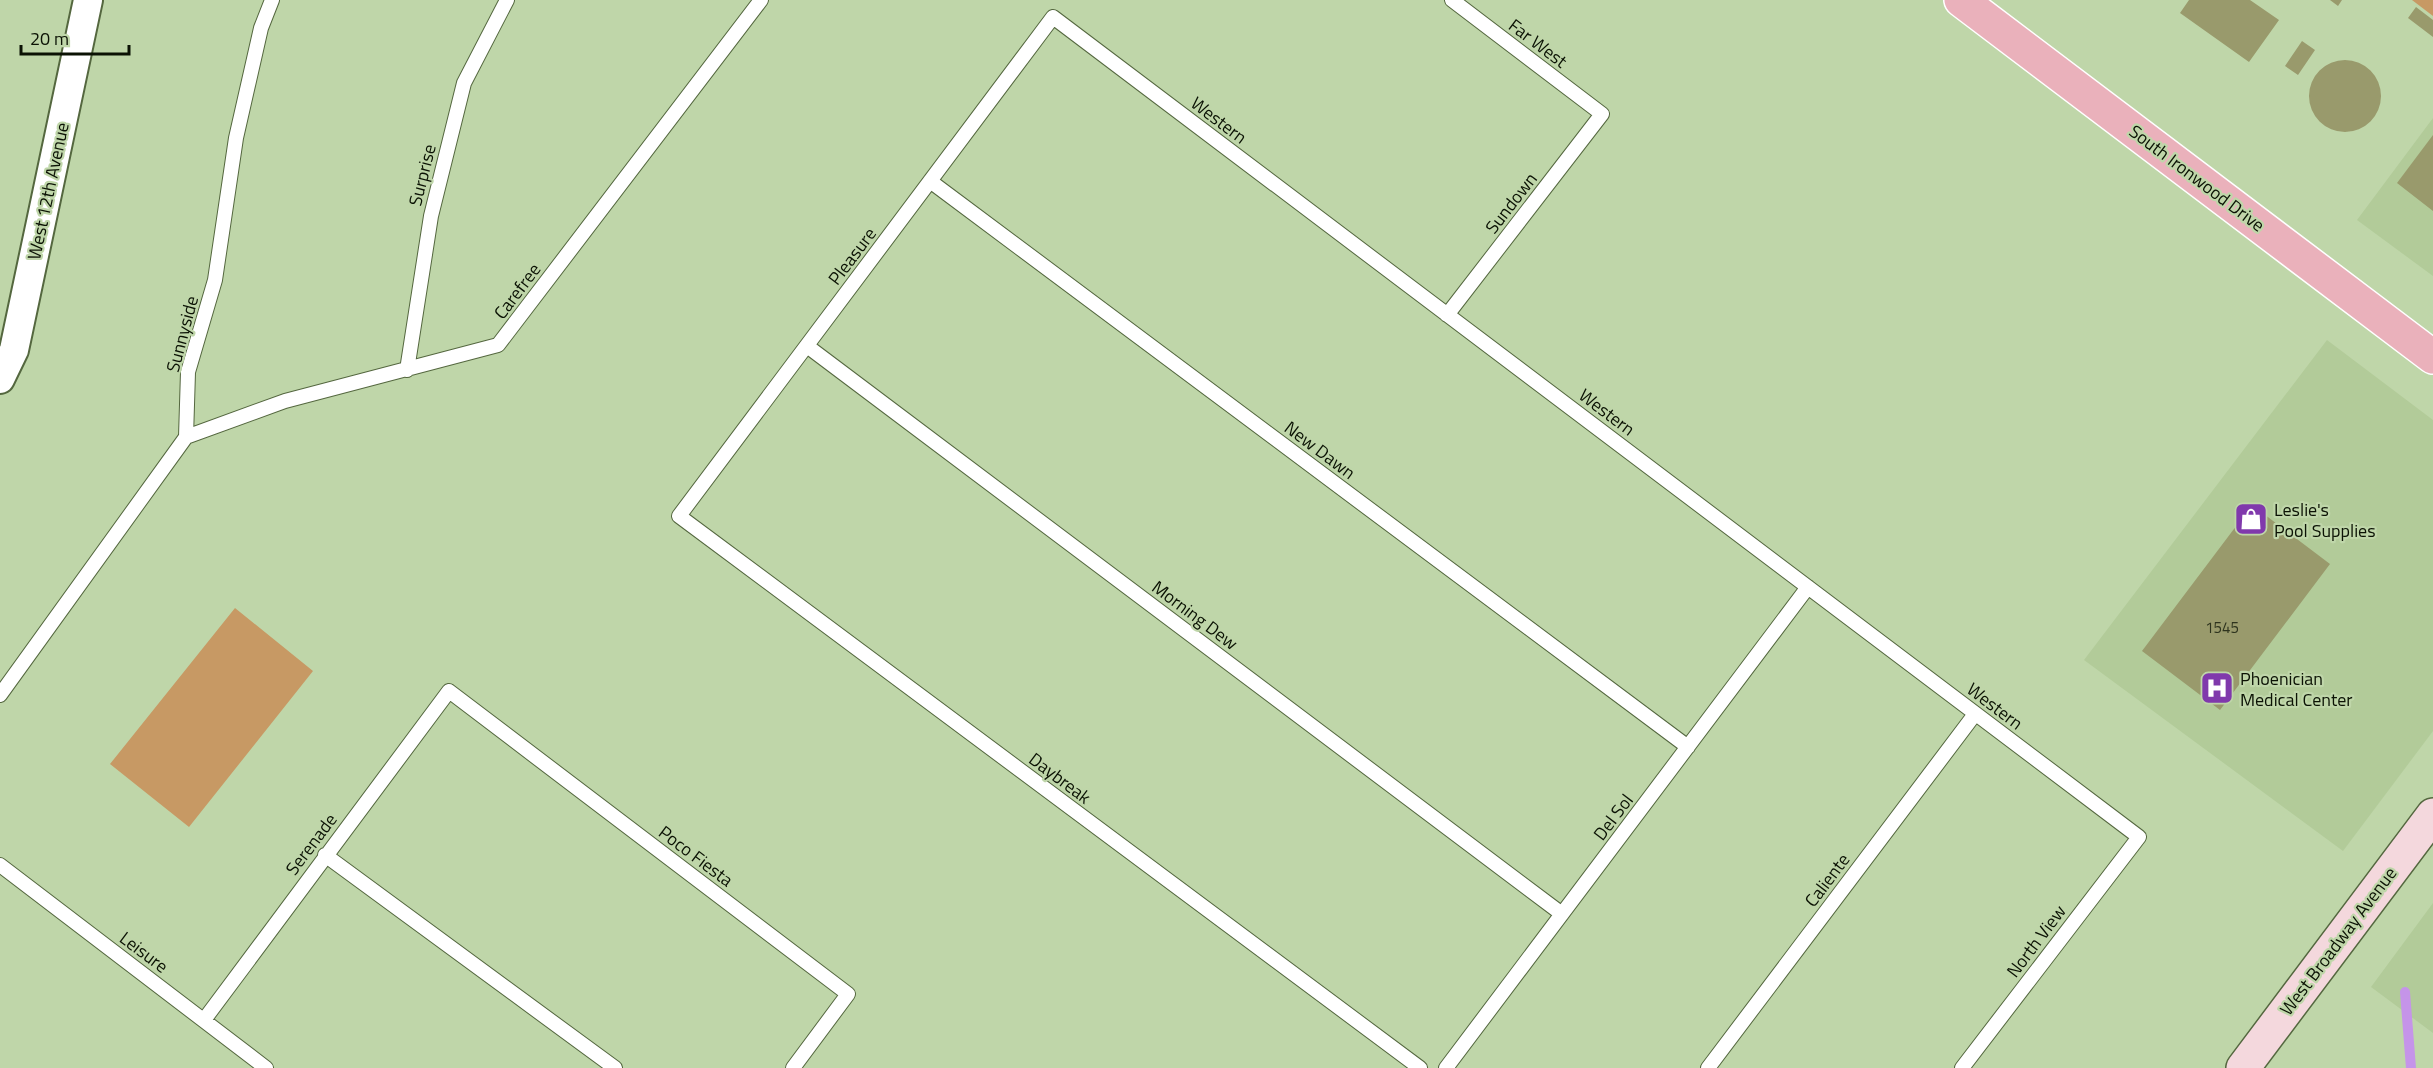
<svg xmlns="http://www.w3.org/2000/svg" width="2433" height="1068" viewBox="0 0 2433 1068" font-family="'Titillium Web',sans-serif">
	<rect width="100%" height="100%" fill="#bfd6a9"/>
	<!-- built -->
	<path fill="#b2cb99" d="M2433,118V276L2357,220Z
		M2327,340L2433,420V731L2343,851L2084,660Z
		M2433,903V1033L2371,987Z"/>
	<!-- green -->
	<path fill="#c79964" d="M2412,0H2433V16Z
		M235,608L313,671L189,827L110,764Z"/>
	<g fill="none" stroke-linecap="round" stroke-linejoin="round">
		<!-- stream -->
		<path stroke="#c594e9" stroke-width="10" d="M2405,992L2411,1068"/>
	</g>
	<!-- building -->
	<path fill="#999a6c" d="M2189,0H2250L2279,20L2249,62L2180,13Z
		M2330,0H2342L2338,6Z
		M2416,7L2433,20V37L2408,18Z
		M2302,41L2315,50L2298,75L2285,66Z
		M2309 96a36 36 0 1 1 72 0a36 36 0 1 1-72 0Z
		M2433,135V211L2397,183Z
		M2252,505L2330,564L2220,710L2142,651Z"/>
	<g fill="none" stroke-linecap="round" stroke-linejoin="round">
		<!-- lane casing -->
		<g stroke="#54673f" stroke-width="16">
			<path id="lane" d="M930,181L1688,747
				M1447,315L1602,114L1452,0
				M807,346L1562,914
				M407,370L431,216L464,83L507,0
				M186,437L285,401L498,345L761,0
				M0,695L186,437L188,372L215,280L236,138L261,28L272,0
				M325,855L615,1068
				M0,865L266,1068
				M204,1020L449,691L848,994L793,1068
				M1420,1068L679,516L1053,17L2139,837L1962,1068
				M1446,1068L1808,587
				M1708,1068L1975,714"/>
		</g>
		<!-- street casing -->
		<g stroke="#54673f" stroke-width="32">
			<path id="street" d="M0,379L14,350L88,0"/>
		</g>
		<!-- secondary casing -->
		<g stroke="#54673f" stroke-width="36">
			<path id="secondary" d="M2243,1068L2433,815"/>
		</g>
		<!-- primary casing -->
		<g stroke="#fff" stroke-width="36">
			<path id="primary" d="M1961,0L2433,357"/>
		</g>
		<!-- lane -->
		<use href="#lane" stroke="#fff" stroke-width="14"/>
		<!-- street -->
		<use href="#street" stroke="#fff" stroke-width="28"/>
		<!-- secondary -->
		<use href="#secondary" stroke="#f4d8dd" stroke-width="33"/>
		<!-- primary -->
		<use href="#primary" stroke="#eab1bb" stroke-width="33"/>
	</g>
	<!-- icons -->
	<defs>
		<g id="shop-square" transform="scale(1.725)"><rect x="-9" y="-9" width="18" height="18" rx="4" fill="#8039ac" stroke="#bfd6a9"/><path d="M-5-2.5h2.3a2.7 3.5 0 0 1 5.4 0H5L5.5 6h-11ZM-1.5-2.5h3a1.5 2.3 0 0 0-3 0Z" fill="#fff"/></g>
		<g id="hospital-square" transform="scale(1.725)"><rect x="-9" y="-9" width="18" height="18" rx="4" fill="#8039ac" stroke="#bfd6a9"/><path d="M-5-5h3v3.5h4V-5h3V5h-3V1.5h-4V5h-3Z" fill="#fff"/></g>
	</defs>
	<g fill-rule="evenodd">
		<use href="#shop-square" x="2251" y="519"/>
		<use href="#hospital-square" x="2217" y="688"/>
	</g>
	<g text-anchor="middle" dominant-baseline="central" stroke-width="4.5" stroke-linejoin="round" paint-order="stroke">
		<!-- number labels -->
		<g font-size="15" fill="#2e341e">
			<text x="2222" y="627">1545</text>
		</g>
		<!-- street labels -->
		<g font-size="18" fill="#0b1204" stroke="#bfd6a9">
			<text transform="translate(1538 43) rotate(37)">Far West</text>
			<text transform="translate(1219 120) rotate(37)">Western</text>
			<text transform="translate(422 175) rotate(-76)">Surprise</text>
			<text transform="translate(2197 178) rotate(37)">South Ironwood Drive</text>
			<text transform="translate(48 191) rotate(-78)">West 12th Avenue</text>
			<text transform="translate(1511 203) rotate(-52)">Sundown</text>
			<text transform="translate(852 256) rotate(-53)">Pleasure</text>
			<text transform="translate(517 291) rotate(-53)">Carefree</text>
			<text transform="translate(182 334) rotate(-75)">Sunnyside</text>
			<text transform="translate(1607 412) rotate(37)">Western</text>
			<text transform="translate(1320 450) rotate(37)">New Dawn</text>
			<text transform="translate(1195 615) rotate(37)">Morning Dew</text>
			<text transform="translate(1995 706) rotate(37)">Western</text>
			<text transform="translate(1060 778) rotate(37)">Daybreak</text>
			<text transform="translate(1613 817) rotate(-53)">Del Sol</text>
			<text transform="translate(311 844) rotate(-53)">Serenade</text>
			<text transform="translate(696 856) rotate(37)">Poco Fiesta</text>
			<text transform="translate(1827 880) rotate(-53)">Caliente</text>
			<text transform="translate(2036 941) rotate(-53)">North View</text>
			<text transform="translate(2338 941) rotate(-53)">West Broadway Avenue</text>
			<text transform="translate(144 952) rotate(37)">Leisure</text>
		</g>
		<!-- poi labels -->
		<g font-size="18" fill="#0b1204" stroke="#bfd6a9" text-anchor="start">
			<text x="2274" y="509">Leslie's<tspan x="2274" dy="21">Pool Supplies</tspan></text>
			<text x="2240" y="678">Phoenician<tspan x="2240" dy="21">Medical Center</tspan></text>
		</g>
	</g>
	<!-- scale -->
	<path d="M21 45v9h108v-9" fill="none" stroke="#0b1204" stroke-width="3"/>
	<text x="30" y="45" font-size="18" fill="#0b1204" stroke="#bfd6a9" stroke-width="4.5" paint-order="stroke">20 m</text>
</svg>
